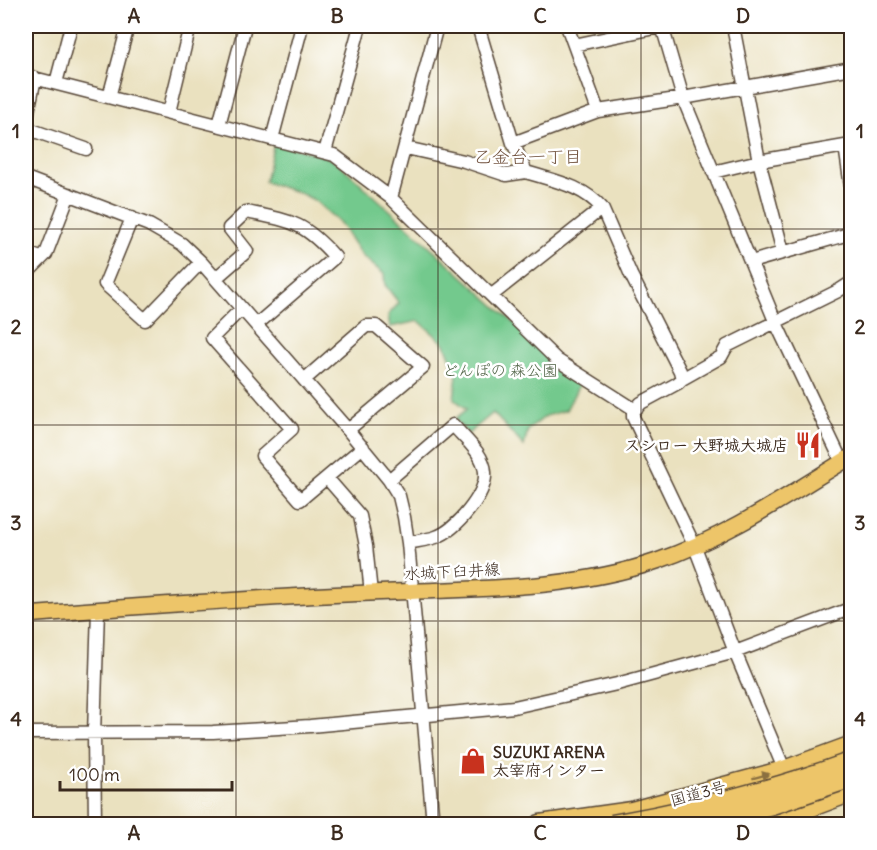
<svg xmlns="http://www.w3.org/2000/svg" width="877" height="850" viewBox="0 0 877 850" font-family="Delius,'Klee One',sans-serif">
	<rect width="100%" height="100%" fill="#fff"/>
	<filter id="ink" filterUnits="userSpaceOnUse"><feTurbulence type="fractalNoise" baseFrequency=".0167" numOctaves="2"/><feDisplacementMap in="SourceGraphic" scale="12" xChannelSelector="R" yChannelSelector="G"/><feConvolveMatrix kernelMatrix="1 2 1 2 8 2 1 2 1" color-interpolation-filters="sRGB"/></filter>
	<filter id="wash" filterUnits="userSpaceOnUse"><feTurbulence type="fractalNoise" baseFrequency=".008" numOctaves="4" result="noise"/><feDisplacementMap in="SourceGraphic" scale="24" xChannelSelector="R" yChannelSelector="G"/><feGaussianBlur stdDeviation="1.35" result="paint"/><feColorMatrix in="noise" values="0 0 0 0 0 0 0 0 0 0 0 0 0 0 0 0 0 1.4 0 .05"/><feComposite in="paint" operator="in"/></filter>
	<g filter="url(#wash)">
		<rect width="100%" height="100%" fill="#eae1bf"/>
		<!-- green -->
		<path fill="#73c98d" stroke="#577a56" stroke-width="1.5" d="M274,143L324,156L338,163L580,383L566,410L546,416L528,430L524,446L493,413L468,434L455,419L467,409L454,399L457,376L445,344L419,321L390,327L388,315L399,303L385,285L384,274L362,256L340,223L314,200L300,193L265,182Z"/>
	</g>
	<g filter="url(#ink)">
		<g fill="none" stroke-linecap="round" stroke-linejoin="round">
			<!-- minor casing -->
			<g stroke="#554536" stroke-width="15">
				<path id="minor" d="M478,26L513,143L526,172C554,181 582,185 602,208L631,275L680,371L682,379
					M567,26L598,111
					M662,26L683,98L775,321L842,462
					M733,26L759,161L783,252
					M574,45L664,26
					M26,76L334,155L391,198L557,360L634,409
					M56,83L71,26
					M109,97L128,26
					M169,112L190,26
					M26,122L35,78
					M219,125L245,26
					M26,128L86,149
					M272,139L302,26
					M513,143L598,111L683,98L852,68
					M406,148L464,161L506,175L526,172
					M325,152L360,26
					M713,172L759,161L845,146L852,194
					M26,178L149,225L182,244L201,262L348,430L389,480L399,496L404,517L408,543L433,824
					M391,198L437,26
					M132,218L105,284L145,320L201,262
					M26,253L41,258
					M751,262L852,233
					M26,274L46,254L69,194
					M216,278L247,251L229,228L246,212C291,221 303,221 335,257L256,325
					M492,295L602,208
					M241,309L212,338L292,429L262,456L300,500L363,447
					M304,380L366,326H376L423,367L348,430
					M327,478L360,516L366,546L371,593
					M389,480L453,425C464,438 484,454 485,472C487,494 456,530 436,537C427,540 417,541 408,543
					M26,733L213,732L310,726L514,707L617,684L735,652L852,608
					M787,776L735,652L695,547L633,417V412L641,403L678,383L682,379L721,357L727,346L838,291L852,282
					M95,824L94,734L98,610"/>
			</g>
			<!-- major casing -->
			<g stroke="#554536" stroke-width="18">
				<path id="major" d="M26,615C140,606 255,598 369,593C463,588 567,592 657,561C727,537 788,495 852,456"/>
			</g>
			<!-- highway casing -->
			<g stroke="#554536" stroke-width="21">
				<path id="highway" d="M540,824L632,811L784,770L852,745
					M750,824L801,811L852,792"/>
			</g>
			<!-- minor -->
			<use href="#minor" stroke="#fff" stroke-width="12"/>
			<!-- major -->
			<use href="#major" stroke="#edc569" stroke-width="15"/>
			<!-- highway -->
			<use href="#highway" stroke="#edc569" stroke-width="18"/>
			<!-- highway-bridge casing -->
			<g stroke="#554536" stroke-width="21" stroke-linecap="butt">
				<path id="highway-bridge" d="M612,824C693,810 774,790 852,761
					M697,824L772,805L852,778"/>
			</g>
			<!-- highway-bridge -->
			<use href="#highway-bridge" stroke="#edc569" stroke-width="18"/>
		</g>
		<!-- one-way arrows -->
		<defs><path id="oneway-solid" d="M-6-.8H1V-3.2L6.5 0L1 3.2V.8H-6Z" transform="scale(1.5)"/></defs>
		<use fill="#8b7040" href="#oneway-solid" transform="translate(761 776) rotate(-15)"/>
	</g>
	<!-- grid -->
	<path fill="none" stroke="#3b2a1e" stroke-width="1.5" stroke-opacity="0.55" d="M236,26V824M438,26V824M641,26V824M26,229H852M26,425H852M26,621H852"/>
	<!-- icons -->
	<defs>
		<g id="restaurant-bare" transform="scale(2.07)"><path d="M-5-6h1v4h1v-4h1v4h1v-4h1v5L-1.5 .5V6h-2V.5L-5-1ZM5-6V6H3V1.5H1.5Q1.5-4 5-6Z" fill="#c8321e" stroke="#fff" stroke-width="2.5" paint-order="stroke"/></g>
		<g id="shop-bare" transform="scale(2.07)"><path d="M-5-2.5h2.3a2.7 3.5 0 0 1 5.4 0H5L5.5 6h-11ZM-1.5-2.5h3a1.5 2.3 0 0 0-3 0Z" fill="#c8321e" stroke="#fff" stroke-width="2.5" paint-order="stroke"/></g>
	</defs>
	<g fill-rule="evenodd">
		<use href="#restaurant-bare" x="808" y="445"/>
		<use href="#shop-bare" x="473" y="761"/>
	</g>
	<g text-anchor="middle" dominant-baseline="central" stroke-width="5" stroke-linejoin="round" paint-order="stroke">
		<!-- park labels -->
		<g font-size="16" fill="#4f6245" stroke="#fff">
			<text x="500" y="370">どんぽの 森公園</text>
		</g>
		<!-- poi labels -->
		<g font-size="16" font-weight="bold" fill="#3b2a1e" stroke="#fff" text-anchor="end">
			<text x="788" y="445">スシロー 大野城大城店</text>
			<text x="493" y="752" text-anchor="start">SUZUKI ARENA<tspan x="493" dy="18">太宰府インター</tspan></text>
		</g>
		<!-- street labels -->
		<g font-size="16" fill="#3b2a1e" stroke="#fff">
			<text transform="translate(452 571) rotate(-3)">水城下臼井線</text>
			<text transform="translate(698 793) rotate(-15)">国道3号</text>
		</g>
		<!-- neighbourhood labels -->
		<g font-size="18" fill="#71523e" stroke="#fff">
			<text x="528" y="156">乙金台一丁目</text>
		</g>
	</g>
	<!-- margin -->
	<rect width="877" height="850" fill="none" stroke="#fff" stroke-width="66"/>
	<!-- scale -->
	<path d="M60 781v9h172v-9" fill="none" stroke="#3b2a1e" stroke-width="3"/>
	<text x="69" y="781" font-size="18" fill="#3b2a1e" stroke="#ffffff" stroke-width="4.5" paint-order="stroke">100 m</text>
	<rect x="33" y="33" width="811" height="784" fill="none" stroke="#3b2a1e" stroke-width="2"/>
	<g font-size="20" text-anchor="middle" font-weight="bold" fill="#3b2a1e">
		<text x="134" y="23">A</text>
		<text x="337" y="23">B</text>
		<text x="540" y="23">C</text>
		<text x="743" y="23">D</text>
		<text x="16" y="138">1</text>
		<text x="860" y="138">1</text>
		<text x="16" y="334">2</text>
		<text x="860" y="334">2</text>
		<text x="16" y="530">3</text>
		<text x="860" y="530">3</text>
		<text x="16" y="726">4</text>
		<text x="860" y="726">4</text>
		<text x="134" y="840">A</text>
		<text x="337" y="840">B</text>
		<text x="540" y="840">C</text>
		<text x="743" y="840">D</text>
	</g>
</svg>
